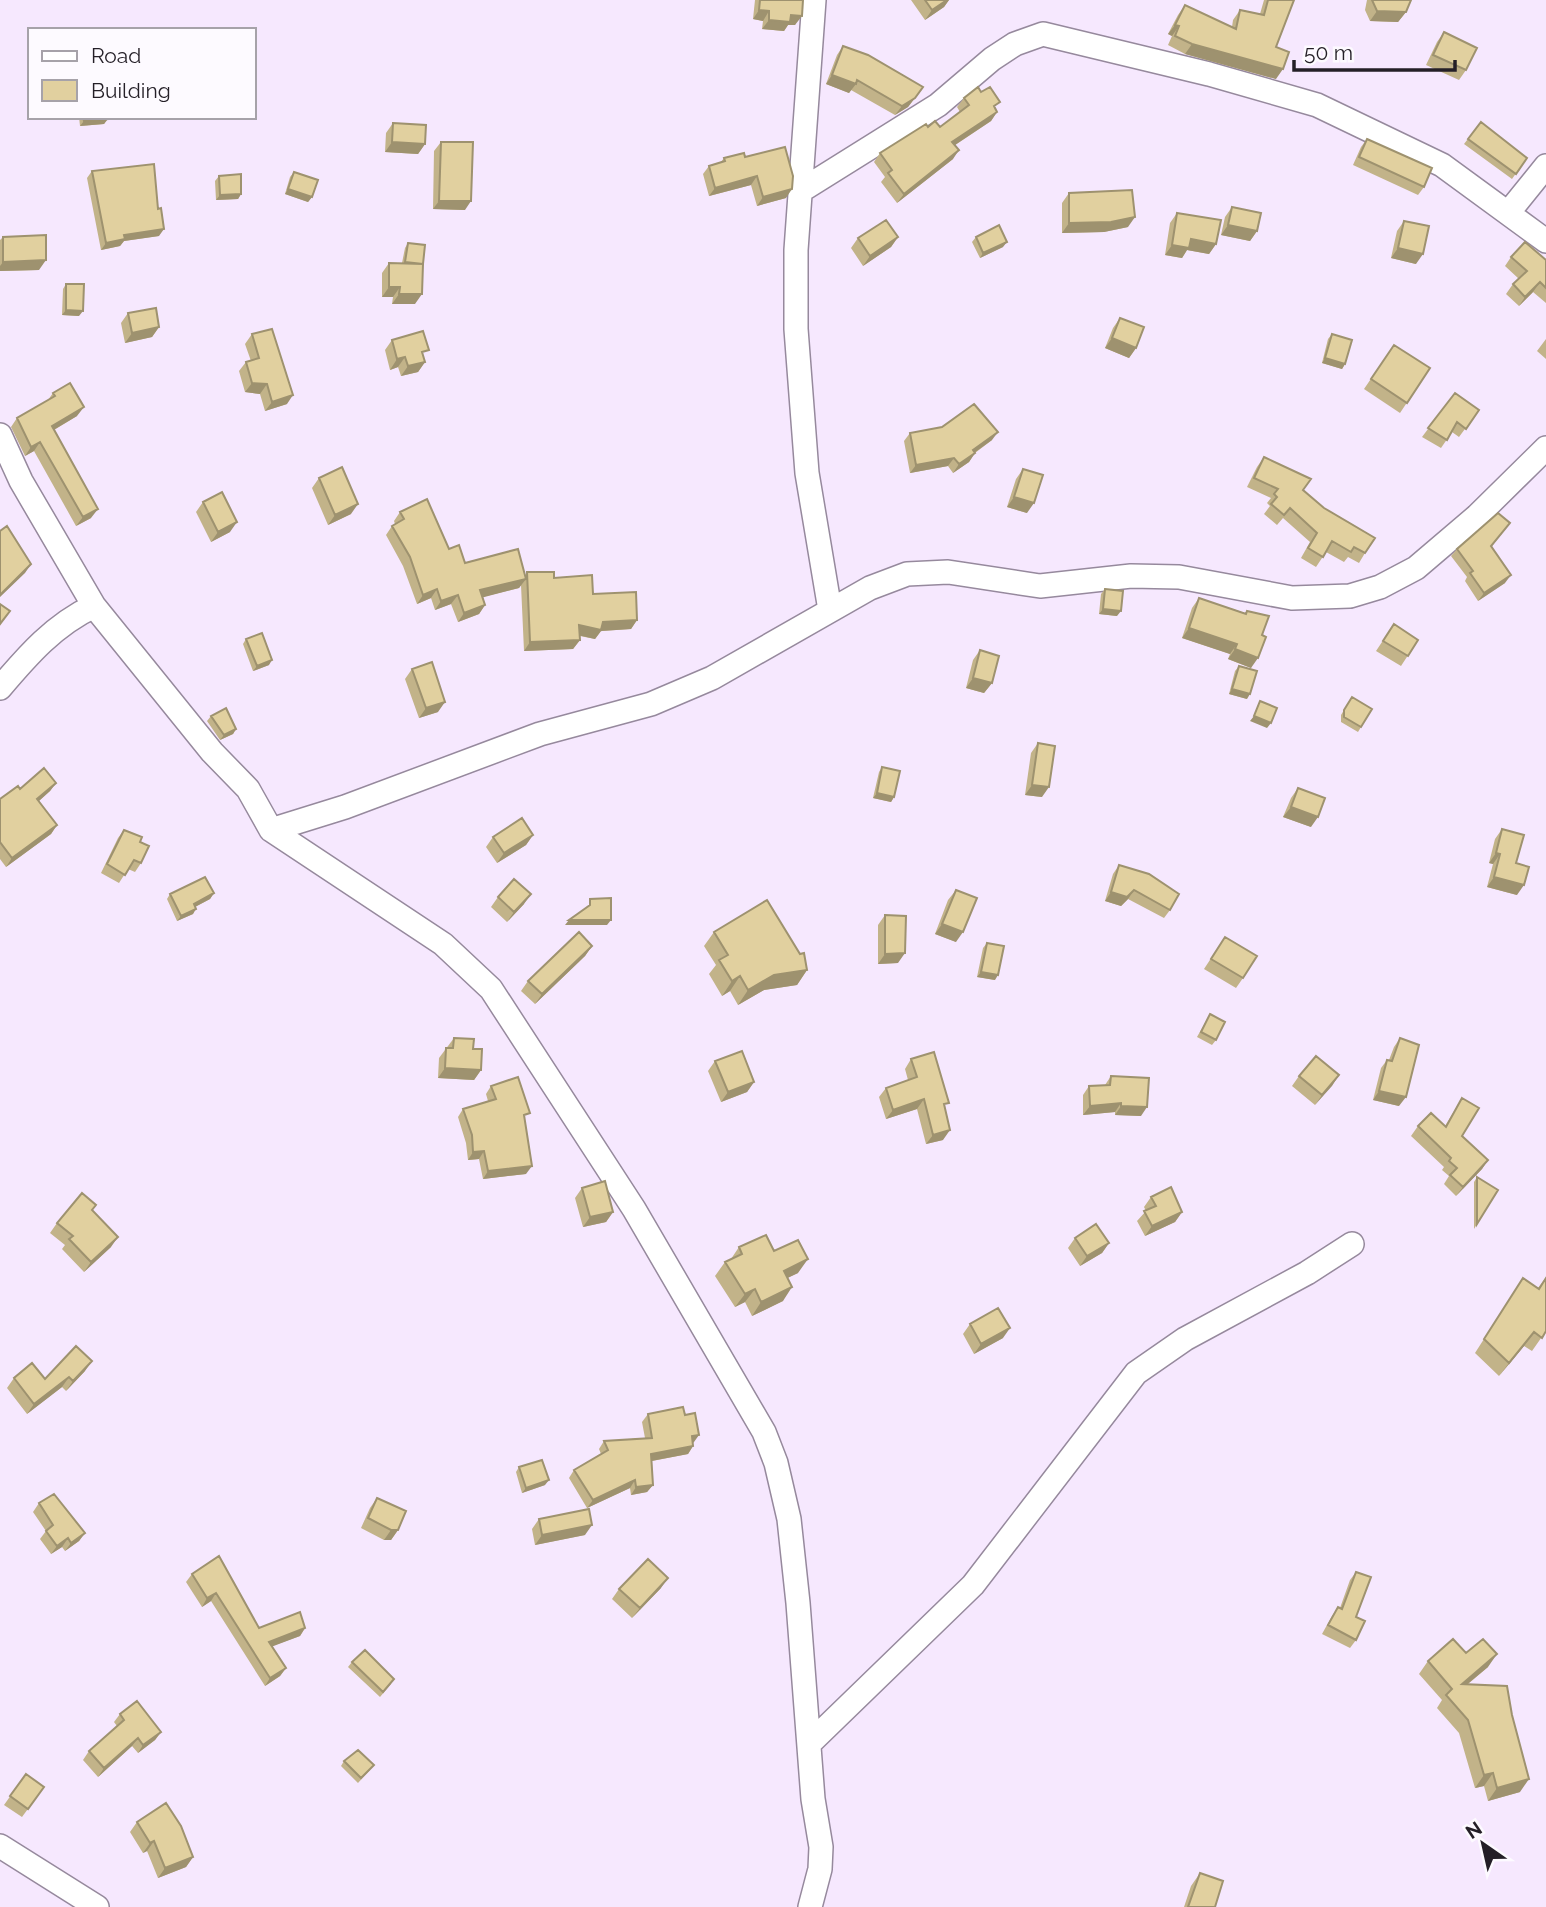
<svg xmlns="http://www.w3.org/2000/svg" width="1546" height="1907" viewBox="0 0 1546 1907" font-family="Raleway,sans-serif">
	<rect width="100%" height="100%" fill="#f6e8fe"/>
	<g fill="none" stroke-linecap="round" stroke-linejoin="round">
		<!-- minor casing -->
		<g stroke="#96899d" stroke-width="26">
			<path id="minor" d="M814,0L796,250V329L807,473L830,610
				M802,190L938,105L992,59L1015,44L1043,34L1209,74L1317,105L1442,165L1546,241
				M1508,213L1546,166
				M0,435L21,481L94,606L212,752L248,789L271,830L345,807L540,734L651,704L712,678L870,588L907,574L948,572L1040,586L1131,576L1179,577L1292,598L1350,596L1380,587L1416,568L1477,516L1546,448
				M0,688C28,655 54,625 94,606
				M271,830L443,944L491,989L634,1209L764,1432L776,1463L789,1519L798,1603L813,1799L821,1847L820,1869L810,1907
				M809,1744L973,1585L1136,1373L1185,1339L1307,1273L1352,1244
				M0,1846L97,1907"/>
		</g>
		<!-- minor -->
		<use href="#minor" stroke="#fff" stroke-width="23"/>
	</g>
	<!-- wall -->
	<path fill="#c2b389" d="M755,0H803L795,25H788L784,31L762,29L763,21L753,19Z
		M911,0H949L944,7L925,20Z
		M1264,0H1294L1276,47V79L1185,54L1168,45L1172,36L1168,34L1178,15L1185,5L1232,27L1233,20L1240,10L1260,14Z
		M1367,0H1411L1406,12L1398,22L1370,21L1365,10Z
		M1444,32L1466,70L1459,80L1426,65L1437,42Z
		M843,46L923,87L908,107L895,115L851,90L849,93L826,84L837,55Z
		M964,98L995,109L997,112L991,121L955,145L953,159L897,203L881,182L885,177L874,162L880,153L928,127H940L960,112L957,107Z
		M79,117H108L104,124L80,126Z
		M1481,122L1527,158L1512,179L1464,144Z
		M393,123L425,144L418,154L385,152L386,133Z
		M1367,139L1424,187L1418,195L1353,165L1361,147Z
		M441,142L465,210L433,209L434,151Z
		M745,157L786,198L757,206L751,185L709,196L703,174L709,166L721,162L724,158Z
		M92,171L159,236L124,241L120,246L101,250L87,178Z
		M294,172L312,197L308,202L285,194L290,177Z
		M219,176L241,194L238,199L216,200L215,181Z
		M1069,193L1128,227L1104,232L1062,233V203Z
		M1232,207L1257,231L1250,241L1221,235L1225,217Z
		M1177,213L1216,244L1209,254L1187,250L1182,258L1165,255L1170,223Z
		M1404,221L1416,264L1391,258L1397,231Z
		M3,237L39,270L0,271V240Z
		M898,237L891,247L863,266L851,248L858,238Z
		M976,237L1003,247L980,258L972,242Z
		M408,243L415,304H392L393,297H382V273L389,263H402L405,248Z
		M1511,257L1546,260V303L1533,292L1519,306L1506,294L1513,284L1519,279L1505,266Z
		M66,284L79,316L62,315L63,289Z
		M128,313L159,327L152,337L125,343L121,323Z
		M1120,318L1136,348L1129,358L1105,348L1113,328Z
		M252,334L287,404L265,411L260,394L245,392L239,371L246,362L251,361L245,344Z
		M1332,334L1345,364L1342,369L1322,363L1328,339Z
		M1546,339V359L1537,351Z
		M392,340L424,358L425,362L418,372L401,376L398,367L390,370L385,350Z
		M1394,345L1430,368L1400,413L1364,389Z
		M53,393L77,416L54,430L91,518L76,526L34,451L25,456L11,427L17,418L48,400Z
		M1455,393L1479,410L1459,437L1452,432L1441,448L1422,437Z
		M910,433L992,440L975,453L969,462L953,473L948,466L910,473L904,441Z
		M1264,457L1303,490L1365,553L1359,563L1348,557L1344,562L1326,552L1316,567L1301,558L1310,542L1283,518L1277,525L1264,514L1270,506L1267,503L1271,498L1247,487L1257,467Z
		M1023,469L1027,513L1007,507L1016,479Z
		M319,478L351,514L328,525L312,488Z
		M203,502L230,532L211,542L196,512Z
		M400,512L449,549L465,563L525,576L527,572L554,578L593,594L637,620L631,629L601,631L595,639L580,636V640L573,649L524,651L521,585L519,588L482,597L485,605L479,614L458,622L451,604L435,610L431,598L417,604L403,566L386,535L392,526L395,524L394,521Z
		M1510,523L1492,546L1505,583L1478,601L1465,581L1467,577L1451,556L1457,549Z
		M1105,589L1117,616L1099,614L1101,594Z
		M1199,598L1245,613L1247,611L1262,635L1251,668L1228,659L1230,654L1182,638L1192,608Z
		M1394,624L1418,640L1401,666L1376,651Z
		M246,639L269,665L253,671L243,644Z
		M980,650L992,683L984,693L966,688L973,660Z
		M1239,666L1247,699L1229,694L1235,671Z
		M412,669L438,712L419,718L405,679Z
		M1352,697L1372,709L1358,732L1341,722V715Z
		M211,716L236,729L233,734L220,740L207,721Z
		M1038,743L1042,797L1025,795L1031,753Z
		M882,767L894,797L891,802L873,798L879,772Z
		M56,783L50,791L39,801L57,825L51,834L6,867L0,859V799L20,789Z
		M1298,788L1311,827L1283,817L1291,798Z
		M1502,829L1516,863L1517,895L1487,887L1493,864L1489,863L1495,839Z
		M124,830L140,842L141,863L135,872L128,869L119,883L101,873L118,838Z
		M533,835L526,845L497,863L486,847L493,837Z
		M1119,865L1170,910L1164,918L1128,899L1121,906L1105,901L1113,874Z
		M956,890V942L935,934L948,900Z
		M214,893L210,899L195,907L193,914L177,921L167,899L170,894Z
		M498,897L524,904L507,922L491,907Z
		M885,915L898,963L878,964V925Z
		M714,932L807,970L797,985L764,990L738,1005L730,991L722,996L709,974L716,965L704,946Z
		M1225,937L1243,978L1236,988L1204,969Z
		M987,943L995,980L977,977L983,948Z
		M592,946L585,956L535,1004L521,991L528,981Z
		M1210,1014L1216,1040L1212,1045L1197,1037Z
		M454,1038L473,1049L481,1070L474,1080L438,1078L439,1058Z
		M1400,1038L1399,1106L1373,1100L1381,1068L1387,1060H1389L1394,1047Z
		M911,1059L943,1140L926,1144L917,1109L886,1119L879,1097L886,1088L908,1080L905,1069Z
		M715,1061L754,1082L747,1092L721,1102L708,1071Z
		M1339,1075L1315,1105L1292,1086L1299,1076Z
		M1111,1076L1141,1116L1115,1115V1112L1083,1115V1095L1089,1086L1105,1085Z
		M491,1086L525,1120L526,1174L483,1179L479,1159L468,1160L466,1143L458,1117L463,1109L488,1101L486,1094Z
		M1462,1098V1136L1488,1160L1482,1169L1456,1196L1444,1184L1449,1176L1442,1170L1444,1167L1411,1136L1418,1126H1445Z
		M1477,1177V1224L1474,1229V1182Z
		M582,1188L613,1212L606,1222L583,1227L575,1198Z
		M1151,1197L1182,1212L1175,1222L1145,1236L1137,1221L1146,1211L1144,1207Z
		M96,1205L92,1210L111,1247L84,1272L62,1249L65,1245L50,1233L57,1223Z
		M1075,1238L1109,1243L1102,1253L1080,1266L1068,1248Z
		M739,1247L774,1251L798,1273L787,1278L783,1301L752,1316L745,1302L735,1307L715,1276L725,1262L731,1259Z
		M1546,1277V1331L1532,1351L1524,1346L1499,1376L1475,1353L1523,1278L1538,1288Z
		M970,1324L1003,1338L974,1354L963,1334Z
		M85,1371L66,1391L62,1387L27,1414L7,1388L14,1378L45,1379Z
		M648,1414L685,1415L694,1442L693,1443V1446L688,1454L652,1461L653,1485L647,1492L631,1495L630,1488L587,1508L569,1478L574,1470L601,1454L599,1449L604,1441L645,1438L642,1422Z
		M519,1467L545,1485L522,1493L516,1472Z
		M377,1498L398,1530L391,1540H384L361,1528L370,1508Z
		M39,1503L85,1533L79,1541L65,1551L62,1547L51,1554L40,1539L46,1531L33,1512Z
		M539,1519L585,1535L535,1545L532,1529Z
		M219,1556L259,1628H305L300,1636L272,1646L286,1668L280,1676L265,1686L211,1601L202,1607L186,1582L192,1574Z
		M1356,1572V1640L1350,1648L1322,1634L1332,1616L1338,1607L1340,1608L1350,1580Z
		M661,1588L632,1618L612,1599L619,1589Z
		M1466,1653L1488,1667L1468,1684L1520,1792L1488,1801L1484,1786L1475,1788L1459,1733L1437,1708L1442,1700L1419,1674L1428,1661Z
		M352,1662L391,1684L380,1697L348,1667Z
		M120,1714L161,1732L155,1740L138,1753L132,1746L98,1777L83,1760L89,1751L117,1726L114,1722Z
		M344,1761L370,1770L358,1783L341,1766Z
		M26,1774L44,1787L22,1817L4,1805Z
		M137,1822L193,1857L186,1867L158,1878L147,1851L143,1853L130,1832Z
		M1200,1873L1215,1907H1184L1191,1886Z"/>
	<!-- shaded-wall -->
	<path fill="#9e926f" d="M947,0H949L944,7L925,20L932,10Z
		M759,10L769,11L763,21L753,19Z
		M1377,11L1406,12L1398,22L1370,21Z
		M791,15L802,16L795,25H788L784,31L762,29L769,20Z
		M1175,25L1179,26L1172,36L1168,34Z
		M1192,44L1283,69L1276,79L1185,54Z
		M832,75L856,84L849,93L826,84Z
		M915,98L908,107L895,115L902,106Z
		M997,112L991,121L946,151L952,142Z
		M108,119L104,124L80,126L84,121Z
		M392,142L425,144L418,154L385,152Z
		M959,150L953,159L897,203L904,194Z
		M757,176L751,185L709,196L715,188Z
		M288,189L312,197L308,202L285,194Z
		M792,189L786,198L757,206L763,197Z
		M241,194L238,199L216,200L220,195Z
		M439,201H471L465,210L433,209Z
		M1135,217L1128,227L1104,232L1062,233L1069,223Z
		M1228,225L1257,231L1250,241L1221,235Z
		M164,229L159,236L124,241L120,246L101,250L106,243L124,235Z
		M898,237L891,247L863,266L870,256Z
		M1191,239L1216,244L1209,254L1187,250L1182,258L1165,255L1172,245Z
		M1007,242L1003,247L980,258L983,253Z
		M1398,248L1423,254L1416,264L1391,258Z
		M46,260L39,270L0,271V266L3,262Z
		M1540,282L1533,292L1519,306L1525,297Z
		M389,287H400L393,297H382Z
		M399,294H422L415,304H392Z
		M66,310L83,311L79,316L62,315Z
		M159,327L152,337L125,343L132,333Z
		M1112,338L1136,348L1129,358L1105,348Z
		M405,357L398,367L390,370L397,359Z
		M1325,358L1345,364L1342,369L1322,363Z
		M425,362L418,372L401,376L408,366Z
		M252,383L267,384L260,394L245,392Z
		M293,395L287,404L265,411L272,402Z
		M84,407L77,416L45,435L52,426Z
		M998,432L992,440L967,458L973,450Z
		M40,442L34,451L25,456L31,447Z
		M975,453L969,462L953,473L959,464Z
		M954,458L948,466L910,473L916,465Z
		M1014,497L1034,503L1027,513L1007,507Z
		M358,504L351,514L328,525L335,515Z
		M98,509L91,518L76,526L83,517Z
		M237,522L230,532L211,542L218,532Z
		M31,564L25,573L0,597V595Z
		M1511,575L1505,583L1478,601L1484,593Z
		M526,579L519,588L473,600L480,590Z
		M437,589L431,598L417,604L423,595Z
		M458,595L451,604L435,610L441,601Z
		M485,605L479,614L458,622L464,613Z
		M1103,609L1121,611L1117,616L1099,614Z
		M637,620L631,629L601,631L595,639L573,634L579,625L603,622Z
		M1189,628L1237,644L1230,654L1182,638Z
		M580,640L573,649L524,651L530,642Z
		M1235,649L1258,658L1251,668L1228,659Z
		M272,660L269,665L253,671L257,666Z
		M973,678L992,683L984,693L966,688Z
		M1232,689L1250,694L1247,699L1229,694Z
		M445,702L438,712L419,718L426,708Z
		M1254,716L1271,723L1267,728L1250,721Z
		M236,729L233,734L220,740L224,735Z
		M56,783L50,791L31,808L37,799Z
		M1032,785L1049,787L1042,797L1025,795Z
		M877,793L894,797L891,802L873,798Z
		M1291,807L1318,817L1311,827L1283,817Z
		M57,825L51,834L6,867L12,858Z
		M533,835L526,845L497,863L504,853Z
		M1496,853L1500,854L1493,864L1489,863Z
		M1494,877L1524,885L1517,895L1487,887Z
		M1134,890L1128,899L1121,906L1105,901L1111,892Z
		M214,893L210,899L191,909L194,904Z
		M531,894L524,904L507,922L514,912Z
		M196,909L193,914L177,921L181,916Z
		M569,920H611L607,925H565Z
		M942,924L963,932L956,942L935,934Z
		M592,946L585,956L535,1004L542,994Z
		M905,953L898,963L878,964L885,954Z
		M807,970L797,985L764,990L738,1005L748,990L774,975Z
		M981,972L998,975L995,980L977,977Z
		M740,976L730,991L722,996L732,981Z
		M445,1068L481,1070L474,1080L438,1078Z
		M1339,1075L1332,1086L1315,1105L1322,1095Z
		M754,1082L747,1092L721,1102L728,1092Z
		M1379,1091L1406,1097L1399,1106L1373,1100Z
		M924,1099L917,1109L886,1119L893,1110Z
		M1121,1103L1115,1112L1083,1115L1090,1106Z
		M1121,1106L1147,1107L1141,1116L1115,1115Z
		M950,1130L943,1140L926,1144L933,1135Z
		M484,1151L479,1159L468,1160L473,1152Z
		M1488,1160L1482,1169L1456,1196L1463,1187Z
		M532,1166L526,1174L483,1179L488,1171Z
		M613,1212L606,1222L583,1227L590,1217Z
		M1182,1212L1175,1222L1145,1236L1152,1226Z
		M118,1237L111,1247L84,1272L91,1262Z
		M1109,1243L1102,1253L1080,1266L1087,1256Z
		M808,1259L798,1273L775,1284L784,1271Z
		M792,1287L783,1301L752,1316L761,1302Z
		M755,1289L745,1302L735,1307L745,1294Z
		M1010,1328L1003,1338L974,1354L981,1344Z
		M1534,1332L1524,1346L1499,1376L1509,1363Z
		M92,1361L85,1371L66,1391L73,1381Z
		M69,1377L62,1387L27,1414L34,1404Z
		M699,1435L694,1442L687,1444L692,1436Z
		M693,1446L688,1454L646,1462L651,1454Z
		M549,1480L545,1485L522,1493L526,1488Z
		M635,1480L630,1488L587,1508L593,1500Z
		M653,1485L647,1492L631,1495L636,1487Z
		M592,1525L585,1535L535,1545L542,1535Z
		M391,1530H398L391,1540H384Z
		M85,1533L79,1541L65,1551L71,1543Z
		M68,1538L62,1547L51,1554L57,1546Z
		M668,1578L661,1588L632,1618L640,1608Z
		M216,1593L211,1601L202,1607L207,1598Z
		M305,1628L300,1636L263,1650L269,1642Z
		M1497,1654L1488,1667L1453,1696L1462,1684Z
		M286,1668L280,1676L265,1686L270,1678Z
		M161,1732L155,1740L138,1753L143,1745Z
		M138,1738L132,1746L98,1777L104,1768Z
		M1493,1773L1484,1786L1475,1788L1484,1775Z
		M1529,1779L1520,1792L1488,1801L1497,1788Z
		M154,1841L147,1851L143,1853L150,1843Z
		M193,1857L186,1867L158,1878L165,1868Z"/>
	<!-- building -->
	<path fill="#e1d09f" stroke="#9e926f" stroke-width="2" d="M760,0H803L802,16L791,15L790,22L769,20V11L759,10Z
		M925,0H947L932,10Z
		M1268,0H1294L1276,47L1289,52L1283,69L1192,44L1175,36L1179,26L1175,25L1185,5L1236,29L1240,10L1264,15Z
		M1372,0H1411L1406,12L1377,11Z
		M1444,32L1477,48L1466,70L1433,55Z
		M843,46L868,55L923,87L915,98L902,106L857,80L856,84L832,75Z
		M978,87L981,92L990,87L1000,102L994,106L997,112L952,142L959,150L904,194L888,173L892,170L880,153L926,124L928,127L935,121L940,127L969,105L964,98Z
		M83,117H108V119L84,121Z
		M1481,122L1527,158L1516,174L1468,139Z
		M393,123L426,125L425,144L392,142Z
		M1367,139L1432,168L1424,187L1359,157Z
		M441,142H473L471,201H439Z
		M785,147L793,176L792,189L763,197L757,176L715,188L709,166L725,161L724,158L744,153L745,157Z
		M154,164L158,209L161,208L164,229L124,235L125,239L106,243L92,171Z
		M294,172L318,180L312,197L288,189Z
		M241,174V194L220,195L219,176Z
		M1132,190L1135,217L1111,222L1069,223V193Z
		M1232,207L1261,213L1257,231L1228,225Z
		M1177,213L1221,220L1216,244L1191,239L1189,248L1172,245Z
		M886,220L898,237L870,256L858,238Z
		M1404,221L1429,226L1423,254L1398,248Z
		M999,225L1007,242L983,253L976,237Z
		M46,235V260L3,262V237Z
		M1525,242L1546,260V288L1540,282L1525,297L1513,284L1527,271L1511,257Z
		M408,243L425,245L423,264L405,262Z
		M389,263L423,264L422,294H399L400,287H389Z
		M66,284H84L83,311L66,310Z
		M156,308L159,327L132,333L128,313Z
		M1120,318L1144,327L1136,348L1112,338Z
		M272,329L293,395L272,402L267,384L252,383L246,362L259,358L252,334Z
		M423,331L429,350L422,352L425,362L408,366L405,357L397,359L392,340Z
		M1332,334L1352,340L1345,364L1325,358Z
		M1394,345L1430,368L1407,403L1371,379Z
		M70,383L84,407L52,426L98,509L83,517L40,442L31,447L17,418L55,396L53,393Z
		M1455,393L1479,410L1466,429L1457,422L1447,440L1428,428Z
		M974,404L998,432L973,450L975,453L959,464L954,458L916,465L910,433L942,427Z
		M1264,457L1311,479L1303,490L1324,508L1375,538L1365,553L1354,547L1351,552L1332,541L1323,557L1308,548L1317,533L1290,508L1284,515L1271,504L1277,497L1274,494L1278,489L1254,478Z
		M342,467L358,504L335,515L319,478Z
		M1023,469L1043,475L1034,503L1014,497Z
		M222,492L237,522L218,532L203,502Z
		M427,499L449,549L459,545L465,563L518,549L526,579L480,590L485,605L464,613L458,595L441,601L437,589L423,595L410,557L392,526L404,519L400,512Z
		M1498,513L1510,523L1491,546L1511,575L1484,593L1470,573L1473,571L1457,549Z
		M7,526L31,564L0,595V531Z
		M527,572H554V578L592,575L593,594L636,592L637,620L603,622L601,630L579,625L580,640L530,642Z
		M1105,589L1123,591L1121,611L1103,609Z
		M1199,598L1246,614L1247,611L1269,616L1262,635L1266,637L1258,658L1235,649L1237,644L1189,628Z
		M0,604L10,611L0,624Z
		M1394,624L1418,640L1408,656L1383,641Z
		M262,633L272,660L257,666L246,639Z
		M980,650L999,656L992,683L973,678Z
		M432,662L445,702L426,708L412,669Z
		M1239,666L1257,671L1250,694L1232,689Z
		M1352,697L1372,709L1361,727L1344,717V710Z
		M1260,701L1277,708L1271,723L1254,716Z
		M226,708L236,729L224,735L211,716Z
		M1038,743L1055,746L1049,787L1032,785Z
		M882,767L900,771L894,797L877,793Z
		M44,768L56,783L37,799L57,825L12,858L0,842V799L18,786L20,789Z
		M1298,788L1325,798L1318,817L1291,807Z
		M522,818L533,835L504,853L493,837Z
		M1502,829L1524,835L1516,863L1529,867L1524,885L1494,877L1500,854L1496,853Z
		M124,830L142,837L140,842L149,846L141,863L134,860L125,875L107,864Z
		M1119,865L1149,874L1179,894L1170,910L1134,890L1127,897L1111,892Z
		M205,877L214,893L194,904L196,909L181,916L170,894Z
		M514,879L531,894L514,912L498,897Z
		M956,890L977,898L963,932L942,924Z
		M611,898V920H569L590,905V899Z
		M767,900L800,954L804,953L807,970L774,975L748,990L740,976L732,981L719,960L728,955L714,932Z
		M885,915L906,916L905,953L885,954Z
		M579,932L592,946L542,994L528,981Z
		M1225,937L1257,956L1243,978L1211,959Z
		M987,943L1004,946L998,975L981,972Z
		M1210,1014L1225,1022L1216,1040L1201,1032Z
		M454,1038L474,1039L473,1049H482L481,1070L445,1068L446,1048H453Z
		M1400,1038L1419,1045L1406,1097L1379,1091L1387,1060L1392,1061Z
		M742,1051L754,1082L728,1092L715,1061Z
		M934,1052L949,1103L944,1104L950,1130L933,1135L924,1099L893,1110L886,1088L917,1077L911,1059Z
		M1316,1056L1339,1075L1322,1095L1299,1076Z
		M1111,1076L1149,1078L1147,1107L1121,1106V1103L1090,1106L1089,1086L1110,1085Z
		M518,1077L530,1113L524,1115L532,1166L488,1171L484,1151L473,1152L472,1135L463,1109L496,1099L491,1086Z
		M1462,1098L1479,1108L1462,1136L1488,1160L1463,1187L1450,1175L1457,1168L1449,1161L1451,1158L1418,1126L1431,1113L1446,1127Z
		M1477,1177L1498,1190L1477,1224Z
		M605,1181L613,1212L590,1217L582,1188Z
		M1171,1187L1182,1212L1152,1226L1144,1211L1156,1206L1151,1197Z
		M82,1193L96,1205L92,1210L118,1237L91,1262L69,1239L73,1236L57,1223Z
		M1096,1224L1109,1243L1087,1256L1075,1238Z
		M766,1235L774,1251L798,1240L808,1259L784,1271L792,1287L761,1302L755,1289L745,1294L725,1262L742,1254L739,1247Z
		M1523,1278L1539,1289L1546,1278V1331L1542,1338L1534,1332L1509,1363L1484,1339Z
		M998,1308L1010,1328L981,1344L970,1324Z
		M76,1346L92,1361L73,1381L69,1377L34,1404L14,1378L32,1363L45,1379Z
		M683,1407L685,1415L695,1413L699,1435L692,1436L693,1446L651,1454L653,1485L636,1487L635,1480L593,1500L574,1470L608,1450L604,1441L652,1438L648,1414Z
		M542,1460L549,1480L526,1488L519,1467Z
		M54,1494L85,1533L71,1543L68,1538L57,1546L46,1531L53,1525L39,1503Z
		M377,1498L406,1511L398,1530H391L368,1518Z
		M589,1509L592,1525L542,1535L539,1519Z
		M219,1556L259,1628L300,1612L305,1628L269,1642L286,1668L270,1678L216,1593L207,1598L192,1574Z
		M648,1559L668,1578L640,1608L619,1589Z
		M1356,1572L1371,1577L1356,1617L1365,1621L1356,1640L1328,1625L1338,1607L1342,1609Z
		M1453,1639L1466,1653L1483,1639L1497,1654L1462,1684L1507,1686L1512,1715L1529,1779L1497,1788L1493,1773L1484,1775L1468,1720L1446,1695L1452,1689L1428,1661Z
		M365,1650L394,1679L383,1692L352,1662Z
		M137,1701L161,1732L143,1745L138,1738L104,1768L89,1751L124,1720L120,1714Z
		M358,1750L374,1765L361,1778L344,1761Z
		M26,1774L44,1787L28,1809L10,1796Z
		M166,1803L181,1826L193,1857L165,1868L154,1841L150,1843L137,1822Z
		M1200,1873L1223,1881L1215,1907H1188Z"/>
	<!-- legend -->
	<rect x="28" y="28" width="228" height="91" fill="#fdfaff" stroke="#a6a2a9" stroke-width="2"/>
	<rect x="42" y="51" width="35" height="10" fill="#ffffff" stroke="#a6a2a9" stroke-width="2"/>
	<text x="91" y="63" font-size="21" fill="#241f27">Road</text>
	<rect x="42" y="80" width="35" height="21" fill="#e1d09f" stroke="#a6a2a9" stroke-width="2"/>
	<text x="91" y="98" font-size="21" fill="#241f27">Building</text>
	<!-- north arrow -->
	<g transform="translate(1483 1844) rotate(326)" stroke="#fdfaff" stroke-width="5" paint-order="stroke">
	<path d="M0-5L12 26L0 18L-12 26Z" fill="#241f27"/>
	<text y="-10" font-size="19" font-weight="bold" text-anchor="middle" fill="#241f27">N</text>
	</g>
	<!-- scale -->
	<path d="M1294 60v10h161v-10" fill="none" stroke="#241f27" stroke-width="3.5"/>
	<text x="1304" y="60" font-size="21" fill="#241f27" stroke="#fdfaff" stroke-width="5" paint-order="stroke">50 m</text>
</svg>
